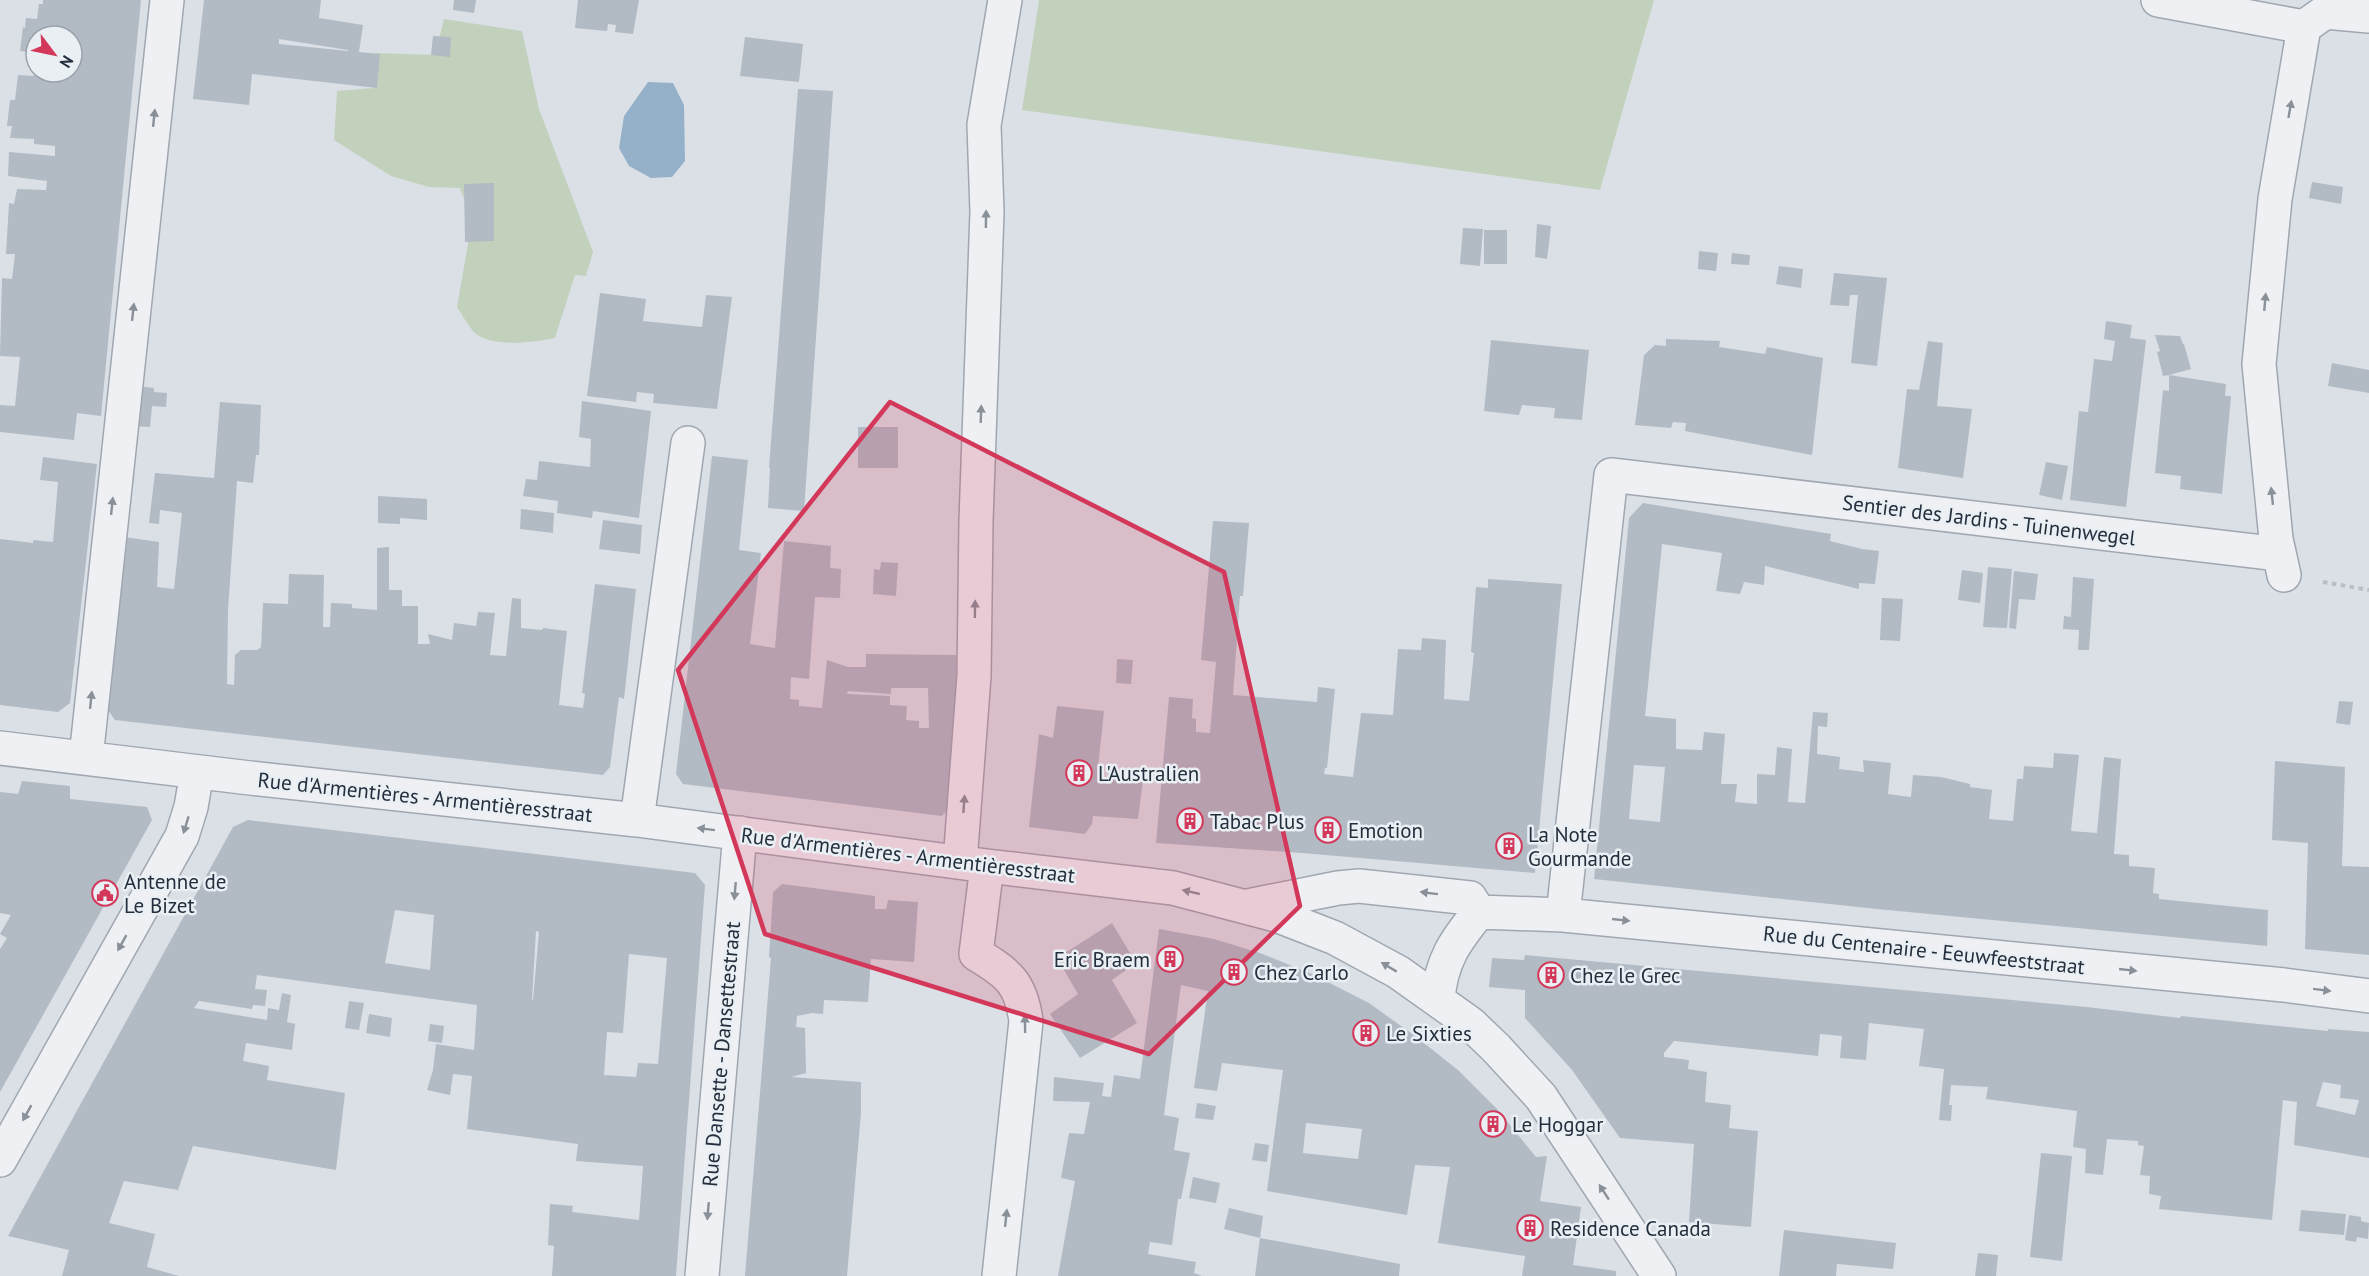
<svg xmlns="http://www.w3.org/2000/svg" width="2369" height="1276" viewBox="0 0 2369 1276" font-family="'PT Sans',sans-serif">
	<rect width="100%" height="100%" fill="#dbe0e6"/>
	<!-- green -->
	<path fill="#c2d1bc" d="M1039,0H1654L1600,190L1022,110Z
		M444,19L522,31L539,109L593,252L586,276L575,275L555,338C534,342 496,348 476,334C469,328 462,314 457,307L472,221L460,188L429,187L391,176L334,140L337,91L374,88L375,53L435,55Z"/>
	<!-- water -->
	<path fill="#94b1c9" d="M648,82L673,83L684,105L685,161L672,177L651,178L629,166L619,148L624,116Z"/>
	<!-- building -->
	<path fill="#b2bac3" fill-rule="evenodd" d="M43,0H141L101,416L77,413L74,440L0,432V405L15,406L20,357L0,356L2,278L12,279L15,254H6L9,203L14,204L17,189L46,190L47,181L8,176L9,152L55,156V146L34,144V139L10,138L12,126H7L10,100H15L18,75L34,76V72H72V36H36V53L20,51L23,27L25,28L26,18L37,19L39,4H43Z
		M204,0H321L319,18L363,25L359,52L380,54L377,88L252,74L249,105L193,99ZM279,39L348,50V51L279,44Z
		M454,0H476L474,13L453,10Z
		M578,0H639L633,34L615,32L616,25L608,24L607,31L575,28Z
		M433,36L451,37L450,57L431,55Z
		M745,37L803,44L799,82L740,76Z
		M798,89L833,91L804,511L768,508L770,468H769Z
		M2312,182L2343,187L2341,204L2309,198Z
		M494,183V241L465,242L464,184Z
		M1537,224L1551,226L1547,259L1535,257Z
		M1463,228L1483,229L1480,266L1460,264Z
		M1484,230H1507V264H1484Z
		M1699,251L1718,253L1716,271L1698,269Z
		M1732,253L1750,255L1749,265L1731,264Z
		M1779,266L1803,269L1801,288L1776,284Z
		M1834,273L1887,278L1877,366L1851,363L1858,295H1850L1849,306L1830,305Z
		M600,293L646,299L643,321L702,327L706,295L732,297L717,409L653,403L654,394L637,392L636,402L587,396Z
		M2106,321L2132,325L2130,338L2146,340L2126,507L2070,500L2079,411L2088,412L2094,359L2112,361L2115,341L2104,339Z
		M2155,335L2180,336L2183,344H2184L2191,369L2169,375L2226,384L2225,396H2231L2222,494L2180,489L2181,476L2155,473L2163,390L2169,391V375L2163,376L2157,352L2160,351Z
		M1666,339L1720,341L1719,347L1765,354L1767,347L1823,358L1812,455L1685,431L1686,423L1673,422L1671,428L1635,425L1644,355L1655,345L1666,346Z
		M1491,340L1589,350L1582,420L1554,418L1555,408L1522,405L1519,415L1484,411Z
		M1928,341L1943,343L1937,406L1972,409L1963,478L1898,468L1907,389L1919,390Z
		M2332,363L2369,370V393L2328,386Z
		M138,386L154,388V392L167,393L166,407L152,406L150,427L134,426Z
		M582,401L651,411L639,518L593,511L592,518L557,513L558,501L523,496L526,479L537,480L539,461L590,467L591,439L579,437Z
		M220,402L261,405L259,455H256L253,483L237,481L228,610L227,684L234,685L235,655L241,650H257L261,647L263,603L288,604L289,574L324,575L323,627H330L331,603L352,604V608L377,610V548L389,547V590H402V606H418V644H430L428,634L452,640L454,623L476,626L478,612L495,613L490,655L506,656L512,598L521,599V628L542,630L543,628L567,631L559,705L583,708L585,694L582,693L595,584L636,589L624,699L619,697L610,767L603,775L115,720L108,710L124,537L159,542L157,587L174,589L182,513L160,510L159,524L149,523L155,473L214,478Z
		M858,427H898V468H858Z
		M712,456L748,460L739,550L761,553L750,644L775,648L784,541L831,546L830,568L841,569L840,598L815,597L809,679L791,677L790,699L799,700V706L822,708L827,660L848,667H866V654L956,655V714L949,808L942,816L683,784L676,774ZM891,688H928L929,728H919V721L906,720L907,706L890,705V696L847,694L848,691L891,694Z
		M43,457L97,464L70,703L58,712L0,705V539L33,543V540L53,542L58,482L40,480Z
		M2046,462L2068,466L2062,500L2039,495Z
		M378,496L427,499V520L400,518V524L378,523Z
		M1643,503L1831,534L1830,541L1862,549L1879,551L1875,584L1859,583V589L1765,566L1764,585L1744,582L1740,594L1716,591L1722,553L1662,544L1645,716L1676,719V749L1702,750L1704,732L1725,734L1721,784H1737L1735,802L1757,804V774L1775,775L1777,747L1792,749L1788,802L1805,803L1813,712L1828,713L1827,727L1818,726L1817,754L1840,757L1839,769L1864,772L1863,760L1891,763L1888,794L1911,797L1913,775L1941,777L1970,784V787L1992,790L1989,819L2013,821L2017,779H2023L2024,766L2053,768L2054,753L2079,755L2071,831L2097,833L2104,757L2121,759L2114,854L2129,855V866L2155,868L2153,893L2159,894V899L2268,910L2267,946L1877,909L1594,879L1629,518ZM1634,765L1665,767L1660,822L1629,819Z
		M521,509L554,513L553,533L520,529Z
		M603,520L642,525L640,554L599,549Z
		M1213,521L1249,523L1243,596H1240L1233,695L1317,702L1318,687L1335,689L1327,768H1325L1324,774L1353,777L1361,713L1393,715L1398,649L1421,650L1422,638L1446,640L1444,699L1469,701L1474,653L1471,652L1476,587L1488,588V579L1562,584L1535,873L1302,853L1156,843L1169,697L1193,699L1192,718L1196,719V732L1210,733L1216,662L1201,660Z
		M881,562L898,563L896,596L873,594L874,569L880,570Z
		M1988,567L2012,569L2007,628L1983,627Z
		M1962,570L1983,573L1980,603L1958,600Z
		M2014,571L2038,574L2035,600L2019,599L2016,629L2009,628Z
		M2073,577L2094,579L2089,650H2078L2079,630L2063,629L2064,616L2071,617Z
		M1882,598L1903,599L1900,641L1880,640Z
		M1117,659L1133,660L1131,684L1116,683Z
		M2339,701L2353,702L2350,725L2336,723Z
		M1057,706L1104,711L1097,777L1143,780L1138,819L1093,816L1092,824L1085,834L1029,827L1039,734L1053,738Z
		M2275,761L2345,767L2342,866L2369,867V955L2305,949L2308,843L2272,840Z
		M22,781L70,786V799L147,807L152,820L0,1092V949L7,938L0,934L11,915L0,913V792L18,794Z
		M248,820L695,873L705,885L676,1276H552L554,1246L548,1245L550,1204L573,1206L572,1212L639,1220L643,1166L576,1161L578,1144L467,1129L472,1076L453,1074L450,1095L427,1090L433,1070L436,1044L474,1050L477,1005L257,975L255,989L267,990L265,1006L253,1005L252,1009L199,1001L194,1008L267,1020L268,1008L279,1010L282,993L291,995L287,1022L295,1024L292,1050L246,1043L243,1061L269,1066L267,1080L345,1093L336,1170L193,1146L178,1190L124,1181L109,1223L155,1234L147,1267L179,1276H62L69,1250L8,1236L233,827ZM395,910L434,915L430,970L385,963ZM536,931L539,932L533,1000H532ZM629,954L667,958L658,1064L638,1063L636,1077L604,1075L607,1032L623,1033Z
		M782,884L875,896V909H886L888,900L918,902L914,962L871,959L868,1002L824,1000L823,1014L812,1013L797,1016L796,1027L805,1028L806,1073L791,1077L861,1082V1113L847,1276H745L771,958L769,957L773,892Z
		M1112,923L1136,963L1112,980L1137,1023L1080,1058L1050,1014L1078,994L1057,958Z
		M1159,929L1214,939L1260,953L1312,974L1369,1003L1415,1036L1458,1070L1497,1109L1536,1157L1547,1156L1540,1201L1581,1207L1573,1265L1616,1271V1276H1522L1525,1256L1438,1243L1450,1167L1415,1165L1407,1215L1267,1191L1283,1070L1222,1063L1217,1091L1194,1088L1208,991L1181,985L1164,1115L1179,1118L1174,1150L1190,1153L1181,1199H1178L1172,1245L1150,1242L1148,1254L1196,1262L1194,1273L1202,1276H1058L1075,1181L1061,1178L1069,1133L1084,1134L1090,1102L1053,1101L1054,1077L1104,1083L1102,1096L1111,1097L1114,1075L1140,1079ZM1306,1123L1362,1129L1358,1159L1303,1153Z
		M1525,955L2087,1007L2180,1018L2181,1016L2328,1031V1029L2369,1032V1158L2294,1145L2297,1102L2283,1100L2272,1220L2159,1209L2161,1196L2149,1194L2150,1176L2140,1175L2144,1146L2138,1145V1141L2107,1139L2103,1175L2085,1173L2086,1149L2073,1147L2077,1111L1986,1099L1988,1087L1951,1085L1949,1105H1952L1951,1121L1939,1120L1944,1069L1919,1066L1924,1029L1869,1023L1866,1060L1840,1058L1842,1036L1820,1034L1818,1056L1674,1041L1664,1053V1057L1689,1060L1688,1069L1707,1072L1705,1102L1731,1105L1729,1128L1758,1131L1751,1227L1689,1222L1694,1144L1620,1138L1572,1070L1525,1018V990L1489,987L1492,958L1524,960ZM2323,1082L2341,1085L2340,1098L2359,1100L2355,1115L2316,1106Z
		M349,1001L364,1003L359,1030L345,1028Z
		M369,1014L392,1018L390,1037L366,1033Z
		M430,1024L444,1026L442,1043L428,1041Z
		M1197,1103L1216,1106L1213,1120L1195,1118Z
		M1255,1143L1269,1145L1267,1162L1252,1160Z
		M2041,1153L2072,1156L2062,1261L2030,1257Z
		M1193,1177L1220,1183L1216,1203L1189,1198Z
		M1229,1208L1263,1216L1260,1238L1224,1229Z
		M2301,1210L2346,1214L2344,1235L2299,1231Z
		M2349,1215L2361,1217V1221L2369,1223L2368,1239L2357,1237L2356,1242L2345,1240Z
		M1784,1230L1896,1243L1893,1269L1837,1264L1836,1276H1779Z
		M1260,1238L1400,1264L1399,1276H1255Z
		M1978,1253L1998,1255L1996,1276H1975Z"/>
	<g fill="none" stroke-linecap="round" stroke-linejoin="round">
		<!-- minor casing -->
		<g stroke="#a0a7b0" stroke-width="36">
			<path id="minor" d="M2158,0L2304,27L2325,12L2369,16
				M2284,575L2276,539L2259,364L2275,199L2304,27
				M0,748L250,778L637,820L987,866L1173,888L1276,915L1335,938L1398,972L1471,1024L1496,1048L1541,1097L1659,1276
				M86,758L167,0
				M637,820L688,443
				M960,862L974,676L976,521L987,212L984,125L1005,0
				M987,866L976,954C1008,973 1021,983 1026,1021L999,1276
				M1248,906L1338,888L1359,886L1470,898L1479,912
				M1479,912L1563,915L2284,985L2369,996
				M1563,915L1611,475L2279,554
				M1438,999C1441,961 1455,941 1479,912
				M0,1160L182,836L191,807L197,772
				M702,1276L740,833"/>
		</g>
		<!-- path -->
		<path stroke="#b9bec4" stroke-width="4" stroke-dasharray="4.5 4.5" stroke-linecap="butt" d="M2323,582L2369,590"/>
		<!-- minor -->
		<use href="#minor" stroke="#eef0f4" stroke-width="33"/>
	</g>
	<!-- one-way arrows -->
	<defs><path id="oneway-solid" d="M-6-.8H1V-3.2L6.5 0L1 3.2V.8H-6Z" transform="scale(1.5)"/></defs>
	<g fill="#899098">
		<use href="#oneway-solid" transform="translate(2290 109) rotate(-80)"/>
		<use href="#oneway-solid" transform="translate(154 118) rotate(-84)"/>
		<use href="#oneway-solid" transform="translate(986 219) rotate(-89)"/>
		<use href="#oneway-solid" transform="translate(2265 302) rotate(-85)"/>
		<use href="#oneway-solid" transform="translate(133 312) rotate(-84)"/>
		<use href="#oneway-solid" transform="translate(981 414) rotate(-88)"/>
		<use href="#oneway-solid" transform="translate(2272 496) rotate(-96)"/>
		<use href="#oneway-solid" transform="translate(112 506) rotate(-84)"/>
		<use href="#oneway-solid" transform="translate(975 609) rotate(-89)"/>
		<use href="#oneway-solid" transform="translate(91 700) rotate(-84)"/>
		<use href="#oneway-solid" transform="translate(964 804) rotate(-86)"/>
		<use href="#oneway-solid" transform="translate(186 825) rotate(107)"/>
		<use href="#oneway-solid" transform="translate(706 829) rotate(-173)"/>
		<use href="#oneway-solid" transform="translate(735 891) rotate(95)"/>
		<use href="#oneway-solid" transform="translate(1191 892) rotate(-167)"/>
		<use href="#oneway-solid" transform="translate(1429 893) rotate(-173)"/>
		<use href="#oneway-solid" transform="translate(1621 920) rotate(6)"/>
		<use href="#oneway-solid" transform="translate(122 943) rotate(119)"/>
		<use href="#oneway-solid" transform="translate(1389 967) rotate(-149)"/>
		<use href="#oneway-solid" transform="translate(2128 970) rotate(6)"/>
		<use href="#oneway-solid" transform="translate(2322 990) rotate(7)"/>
		<use href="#oneway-solid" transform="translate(1025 1024) rotate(-91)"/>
		<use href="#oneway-solid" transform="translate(27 1113) rotate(119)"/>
		<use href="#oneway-solid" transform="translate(1604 1192) rotate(-123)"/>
		<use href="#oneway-solid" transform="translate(708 1211) rotate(95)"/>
		<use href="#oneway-solid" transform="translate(1006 1218) rotate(-84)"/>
	</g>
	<!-- marked area -->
	<path fill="#d3385a" fill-opacity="0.2" stroke="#d3385a" stroke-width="4.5" stroke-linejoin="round" d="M890,402L1224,572L1300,906L1149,1054L765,934L678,670Z"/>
	<!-- icons -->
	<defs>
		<g id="building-ring" transform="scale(1.35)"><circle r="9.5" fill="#eaeff4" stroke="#d3385a" stroke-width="1.5"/><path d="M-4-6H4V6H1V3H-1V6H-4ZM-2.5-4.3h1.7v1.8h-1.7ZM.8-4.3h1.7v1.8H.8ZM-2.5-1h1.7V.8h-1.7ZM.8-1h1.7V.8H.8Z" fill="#d3385a"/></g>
		<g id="civic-ring" transform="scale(1.35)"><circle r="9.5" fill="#eaeff4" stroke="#d3385a" stroke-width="1.5"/><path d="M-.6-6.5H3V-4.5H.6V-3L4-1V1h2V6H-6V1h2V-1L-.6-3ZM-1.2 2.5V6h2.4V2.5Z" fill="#d3385a"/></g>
	</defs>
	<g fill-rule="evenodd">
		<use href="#building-ring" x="1079" y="773"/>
		<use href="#building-ring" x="1190" y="821"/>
		<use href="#building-ring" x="1328" y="830"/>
		<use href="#building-ring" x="1509" y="846"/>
		<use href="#civic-ring" x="105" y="893"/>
		<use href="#building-ring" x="1170" y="959"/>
		<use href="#building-ring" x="1234" y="972"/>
		<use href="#building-ring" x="1551" y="975"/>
		<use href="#building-ring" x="1366" y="1033"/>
		<use href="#building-ring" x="1493" y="1124"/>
		<use href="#building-ring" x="1530" y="1228"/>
	</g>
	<g text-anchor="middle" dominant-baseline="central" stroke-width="5" stroke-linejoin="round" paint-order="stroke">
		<!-- street labels -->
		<g font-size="21" fill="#242f3d" stroke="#eaeff4">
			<text transform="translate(1989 520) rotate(7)">Sentier des Jardins - Tuinenwegel</text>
			<text transform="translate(425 797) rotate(6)">Rue d'Armentières - Armentièresstraat</text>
			<text transform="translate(908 855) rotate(7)">Rue d'Armentières - Armentièresstraat</text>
			<text transform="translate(1924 950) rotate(6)">Rue du Centenaire - Eeuwfeeststraat</text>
			<text transform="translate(721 1054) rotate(-85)">Rue Dansette - Dansettestraat</text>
		</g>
		<!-- poi labels -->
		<g font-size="21" fill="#242f3d" stroke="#eaeff4" text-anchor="start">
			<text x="1098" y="773">L'Australien</text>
			<text x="1210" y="821">Tabac Plus</text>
			<text x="1348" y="830">Emotion</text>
			<text x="1528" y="834">La Note<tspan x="1528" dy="24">Gourmande</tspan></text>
			<text x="124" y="881">Antenne de<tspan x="124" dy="24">Le Bizet</tspan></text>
			<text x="1150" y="959" text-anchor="end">Eric Braem</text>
			<text x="1254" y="972">Chez Carlo</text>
			<text x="1570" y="975">Chez le Grec</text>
			<text x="1386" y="1033">Le Sixties</text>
			<text x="1512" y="1124">Le Hoggar</text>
			<text x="1550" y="1228">Residence Canada</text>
		</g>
	</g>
	<!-- north arrow -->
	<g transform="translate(54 54) rotate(122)"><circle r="28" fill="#eaeff4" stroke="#9ba2ab" stroke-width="1.5"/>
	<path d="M0-4.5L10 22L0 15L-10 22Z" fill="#d3385a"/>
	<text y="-9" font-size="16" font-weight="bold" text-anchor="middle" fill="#242f3d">N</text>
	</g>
</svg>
